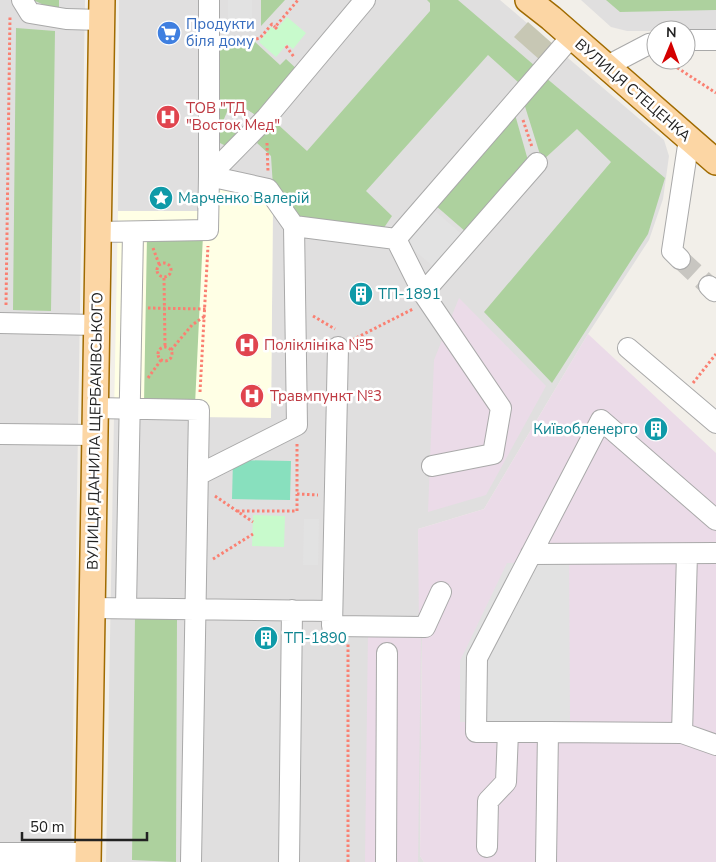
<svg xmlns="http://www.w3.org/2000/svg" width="716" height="862" viewBox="0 0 716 862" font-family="'Nunito Sans',sans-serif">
	<rect width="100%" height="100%" fill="#f2efe9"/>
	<!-- residential -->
	<path fill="#e0dfdf" d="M0,0H85L71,862H0Z
		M119,0H500L664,140L669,156L663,199L649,240L588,334L484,509L418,529L422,634L420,856L424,862H106L114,416L271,417L273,199L211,211H118Z
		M581,0H716V31H627L611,27Z"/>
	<!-- industrial -->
	<path fill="#ebdbe8" d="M459,298L546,386L486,495L428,512L434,360Z
		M588,334L716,453V862H424L420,856L422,634L419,627L418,529L484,509Z
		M368,632H421L418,862H365Z"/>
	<!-- education -->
	<path fill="#ffffe5" d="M211,188L273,199L271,418L114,416L118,211H211Z"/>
	<!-- construction -->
	<path fill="#c7c7b4" d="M528,22L554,45L540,60L514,37Z"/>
	<!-- forest -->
	<path fill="#add19e" d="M33,0H59V9L55,10Z
		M261,0H285L261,26Z
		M427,0H458L535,66L518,82L488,55L366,191L392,216L381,232L299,221L273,187L271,156L257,143L273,120L307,151L430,11V3Z
		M606,0H716V10L620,12Z
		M16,28L55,31L51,311L13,310Z
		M254,41L280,65L286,59L300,72L260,118L232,100L241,136L230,148L212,139V52Z
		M545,77L665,178L648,234L552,383L484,312L611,162L577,129L542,161L523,100Z
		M514,111L529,164L466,232L435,205Z
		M203,235L195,405L144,404L147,236Z
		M135,617L177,618L176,862L132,860Z"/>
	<!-- park -->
	<path fill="#c8facc" d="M287,17L306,33L293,49L287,44L276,57L259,42L271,27L276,30Z
		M253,515L285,516L284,547L252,546Z"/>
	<!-- pitch -->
	<path fill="#88e0be" d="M233,460L291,461L290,500L232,499Z"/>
	<!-- parking -->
	<path fill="#e2e2e2" d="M228,0H252V22H228Z
		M232,100L260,118L241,136L221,126Z
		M434,210L467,239L438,271L405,242Z
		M304,519H319L318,565H303Z
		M569,562L570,722H460V661L507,563Z"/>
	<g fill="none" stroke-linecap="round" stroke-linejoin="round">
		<!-- minor-tunnel -->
		<path stroke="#c8c6c1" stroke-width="20" stroke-dasharray="20 10" stroke-linecap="butt" d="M680,259L709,286"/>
		<!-- minor casing -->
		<g stroke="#a9a9a9" stroke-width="22">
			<path id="minor" d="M22,0L30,13L66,19L101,20
				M686,40H716
				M607,66L649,44L656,43
				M209,183V0
				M294,226L396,239L423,293L501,408L493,454L432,466
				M208,230L209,176L266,118L365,0
				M98,232L208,230
				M396,239L565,44
				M680,259L672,251L689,139
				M709,286L714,291L716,290
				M423,293L537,163
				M0,323L96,325
				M338,347L332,626L425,627L441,592
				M628,348L716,423
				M95,408L199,410L191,862
				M0,434L95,435
				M198,475L297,425L294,226L268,189L209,176
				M531,554L716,553
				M126,607L133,233
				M92,608L332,611
				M548,732H476L477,658L601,420L716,520
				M682,733L687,554
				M487,847L488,801L506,782L508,732
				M0,853H88
				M289,862L292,610
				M386,862L387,653
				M546,862L548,732L682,733L716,745"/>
		</g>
		<!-- major casing -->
		<g stroke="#a06b00" stroke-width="28">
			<path id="major" d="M528,0L551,18L716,162
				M88,862L102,0"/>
		</g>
		<!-- path -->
		<path stroke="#fa8072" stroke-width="3" stroke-dasharray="2.5 2.5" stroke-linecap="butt" d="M277,29L275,27L298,0
			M227,46L260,38L272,24L275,27
			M286,46L294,57
			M673,65L716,93
			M523,120L532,147
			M267,143L268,172
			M153,248L159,264
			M157 270a7 7 0 1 1 14 0a7 7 0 1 1-14 0Z
			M164,278L165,347
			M6,305L10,16
			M148,308L206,309
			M313,316L335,329
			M352,340L413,309
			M158 354a7 7 0 1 1 14 0a7 7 0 1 1-14 0Z
			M171,350L192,325L205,316
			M148,378L161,360
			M693,383L716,354
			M200,392L208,246
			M297,444V494L318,495
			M215,496L253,522
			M237,511H297V494
			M213,559L253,534
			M348,862V644"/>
		<!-- minor -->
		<use href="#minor" stroke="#fff" stroke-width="20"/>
		<!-- major -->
		<use href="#major" stroke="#fcd6a4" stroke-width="25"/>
	</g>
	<!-- icons -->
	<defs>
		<g id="supermarket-disc" transform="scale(1.25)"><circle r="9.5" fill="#3f7fe0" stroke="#fff"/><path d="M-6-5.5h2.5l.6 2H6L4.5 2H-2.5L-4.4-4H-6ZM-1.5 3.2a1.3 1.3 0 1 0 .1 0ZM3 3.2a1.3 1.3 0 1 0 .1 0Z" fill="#fff"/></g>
		<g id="hospital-disc" transform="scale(1.25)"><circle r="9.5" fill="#e0444e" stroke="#fff"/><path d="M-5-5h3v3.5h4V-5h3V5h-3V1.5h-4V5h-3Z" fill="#fff"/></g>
		<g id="sight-disc" transform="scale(1.25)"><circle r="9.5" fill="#0f9aa8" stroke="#fff"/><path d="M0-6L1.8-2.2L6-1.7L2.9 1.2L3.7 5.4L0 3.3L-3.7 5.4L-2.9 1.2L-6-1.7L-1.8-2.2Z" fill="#fff"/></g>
		<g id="building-disc" transform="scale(1.25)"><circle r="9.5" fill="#0f9aa8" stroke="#fff"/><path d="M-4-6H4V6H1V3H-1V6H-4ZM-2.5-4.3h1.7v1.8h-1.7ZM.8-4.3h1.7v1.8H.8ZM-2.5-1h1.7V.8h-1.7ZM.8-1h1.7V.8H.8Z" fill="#fff"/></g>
	</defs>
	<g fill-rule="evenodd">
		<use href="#supermarket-disc" x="169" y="33"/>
		<use href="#hospital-disc" x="168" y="117"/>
		<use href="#sight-disc" x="161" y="198"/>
		<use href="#building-disc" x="361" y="294"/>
		<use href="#hospital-disc" x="247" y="345"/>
		<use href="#hospital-disc" x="252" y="396"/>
		<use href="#building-disc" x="656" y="429"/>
		<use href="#building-disc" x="266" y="638"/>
	</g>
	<g text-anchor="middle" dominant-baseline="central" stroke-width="5" stroke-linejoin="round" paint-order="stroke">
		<!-- shop labels -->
		<g font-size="15" fill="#366cbe" stroke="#fff" text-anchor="start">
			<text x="186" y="24">Продукти<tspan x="186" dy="17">біля дому</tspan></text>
		</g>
		<!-- street labels -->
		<g font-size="15" fill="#222" stroke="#fff">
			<text transform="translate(633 90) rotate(41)">ВУЛИЦЯ СТЕЦЕНКА</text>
			<text transform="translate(95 431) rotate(-89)">ВУЛИЦЯ ДАНИЛА ЩЕРБАКІВСЬКОГО</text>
		</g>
		<!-- health labels -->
		<g font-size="15" fill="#be3a42" stroke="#fff" text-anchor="start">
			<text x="186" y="108">ТОВ "ТД<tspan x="186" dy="17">"Восток Мед"</tspan></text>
			<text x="264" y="345">Поліклініка №5</text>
			<text x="270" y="396">Травмпункт №3</text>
		</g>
		<!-- culture labels -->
		<g font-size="15" fill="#0d838f" stroke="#fff" text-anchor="start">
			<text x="178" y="198">Марченко Валерій</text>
			<text x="378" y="294">ТП-1891</text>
			<text x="638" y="429" text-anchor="end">Київобленерго</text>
			<text x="284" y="638">ТП-1890</text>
		</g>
	</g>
	<!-- north arrow -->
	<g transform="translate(671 45) rotate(1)"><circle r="24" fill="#ffffff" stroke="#a7a7a7"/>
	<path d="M0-4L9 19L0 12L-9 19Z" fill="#d40000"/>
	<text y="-8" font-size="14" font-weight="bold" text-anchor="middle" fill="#222222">N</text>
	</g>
	<!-- scale -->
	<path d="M22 832v8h125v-8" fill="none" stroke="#222222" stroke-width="2.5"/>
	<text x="30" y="832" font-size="15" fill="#222222" stroke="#ffffff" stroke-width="4" paint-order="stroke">50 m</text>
</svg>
